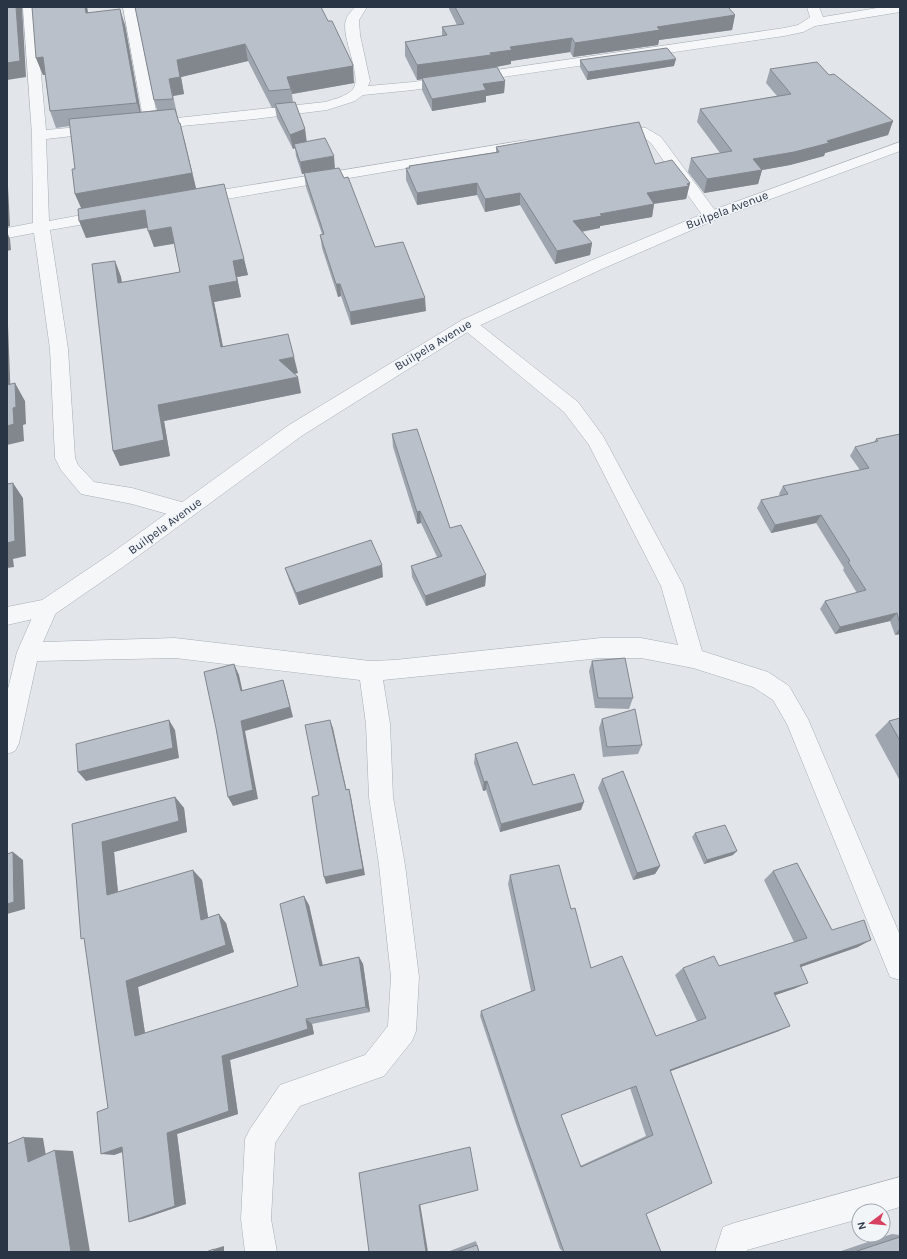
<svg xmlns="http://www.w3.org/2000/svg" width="907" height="1259" viewBox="0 0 907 1259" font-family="Karla,sans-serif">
	<rect width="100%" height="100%" fill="#e2e6eb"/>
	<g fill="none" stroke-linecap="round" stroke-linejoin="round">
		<!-- minor casing -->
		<g stroke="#a7adb6" stroke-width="1">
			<path id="minor" d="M23,7H35L46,130L100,125L105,126L107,129L105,132L100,133L46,139L49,221L108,210L114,212L116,215L114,218L108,220L50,230L68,349L75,458L78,465L94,482L132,488L192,505L195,511L192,517L185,519L132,504L81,494L61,470L55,458L50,349L34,233L7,238V228L33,223L32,135Z
				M123,7H135L158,120L325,102C334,99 346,97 353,89C363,76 340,36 346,20C347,15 352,11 355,7H367L359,20L360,35L370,81L368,86L413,82L784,28L798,25L809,18L810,17L807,7H819L823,17L883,7H900V12L815,26L803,32L784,36L413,90L363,95L355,101L327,110L255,119L150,129L145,128L143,125L144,123Z
				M624,125L646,128L661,137L717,213L719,216L717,219L711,221L705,219L651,143C631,127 626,139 607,134L605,131L607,128Z
				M526,140L531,141L533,144L531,147L197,204L191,202L189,199L191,196L197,194Z
				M468,318L474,320L578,402L603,436L683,585L702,651L768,672L789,686L808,719L900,935V980L890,977L787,724L773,700L753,687L693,668L641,658H601L383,680L390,724L393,797L405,865L419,977L416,1031L412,1041L384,1076L300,1106L275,1143L271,1219L277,1252H245L241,1219L245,1139L250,1129L280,1085L365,1055L388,1026L391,977L379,865L369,797L366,724L360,680L175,658L37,661L19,743L15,751L7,754V693L17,652L39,602L47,599L55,602L58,608L43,642L175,638L370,661L395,660L601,638H641L678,645L661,586L589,445L564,412L462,328L459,324L462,320Z
				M900,1177V1207L883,1212L859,1211V1219L747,1250V1252H715L723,1227L734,1223Z"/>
		</g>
		<!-- tertiary casing -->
		<g stroke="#a7adb6" stroke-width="1">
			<path id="tertiary" d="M900,142V151L717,219L602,269L474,328L303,435L123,567L55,614L7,625V607L42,600L109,555L289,425L462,320L590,261L705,213Z"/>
		</g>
		<!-- minor -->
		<use href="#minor" fill="#f5f7f9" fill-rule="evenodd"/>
		<!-- tertiary -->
		<use href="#tertiary" fill="#f5f7f9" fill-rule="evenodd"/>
	</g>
	<!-- wall -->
	<path fill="#9fa5ae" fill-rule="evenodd" d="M87,7L88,13L125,25L141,112L157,110L154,100L135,7L355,82L354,83L292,94L293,102L305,129L306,141L335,168L375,247L426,311L351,325L341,296L338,297L322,248L320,235L322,234L306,187L304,174H302L296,156L295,148L293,149L277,118L275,108H272L248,61L181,77L184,94L173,96L179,123L185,142L196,189L244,259L248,275L237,277L241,297L214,302L223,346L298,373L294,374L301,393L164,421L170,456L120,466L113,451L115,261L121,277L122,283L180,272L174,244L154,247L148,228L86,238L81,208L75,194V169L70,126L56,128L50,111L45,75H43L36,58Z
		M449,7H730L729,9L735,15L732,30L659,40L658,45L573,57L570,52L511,61V64L490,68L505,81L504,93L486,96V102L432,111L422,90V79L417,80L405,56V42L442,36V27L457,25L449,9Z
		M580,60L674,66L587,80L580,67Z
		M770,69L829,75L893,121L888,135L825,153L824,156L790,165L762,170L758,184L704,193L688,172L691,158L720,153L697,122L700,109L777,96L766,83Z
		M496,147L655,164L690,183L686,199L654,204L652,217L600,226V228L582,232L592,243L590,255L555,264L520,205L485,212L477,195L417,205L406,180V168H409V166L496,152Z
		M392,434L450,528L486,575L485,586L426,606L412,577L411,566L437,557L421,523L417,524L393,447Z
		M900,434V634L895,635L890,621L835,634L820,609L825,601L857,593L843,570L844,568L816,523L771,533L757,508L761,500L780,496L779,494L783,486L860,470L850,456L855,447L874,442L876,439Z
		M285,568L383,577L299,605L289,580Z
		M592,661L633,698L629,709L595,708L589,671Z
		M900,718V781L875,735L889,721Z
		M602,719L642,745L638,754L603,757L599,728Z
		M475,754L533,785L581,810L500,832L486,790L483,791L474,763Z
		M602,779L660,866L655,874L633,880L598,788Z
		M175,797L184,808L187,832L114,852L118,892L202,880L208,918L226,923L234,952L138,987L145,1033L298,986L309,905L323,965L359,957L363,964L370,1012L312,1024L314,1034L230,1060L238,1114L177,1134L186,1204L142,1219L123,1152L114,1155L72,824Z
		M695,833L733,855L704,864L692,837Z
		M773,871L832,930L858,947L801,967L796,988L775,995L779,1031L670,1071L646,1214L661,1252H564L560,1249L516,1124L480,1016L481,1011L531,991L508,884L510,875L571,909L591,968L656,1036L697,1021L675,975L683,968L719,966L794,942L764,880ZM630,1088L646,1136L580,1166L561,1115Z
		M892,1234L900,1235V1252H838Z
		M476,1241L479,1252H447Z"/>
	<!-- shaded-wall -->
	<path fill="#82868d" d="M16,7H22L26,77L7,80V63Z
		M85,7H87L91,30L86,13Z
		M120,9L125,25L142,120L137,103Z
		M735,15L732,30L659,40L658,45L573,57L575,43L657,27Z
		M572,38L570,52L511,61V64L490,68V69L417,80V65L490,53L510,47Z
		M245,44L248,61L181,77L184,94L173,96L178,116L169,79L177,60Z
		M43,57L49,74L43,75L36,58Z
		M676,59L674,66L587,80L588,72Z
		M353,65L354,83L292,94L291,89L287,77Z
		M505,81L504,93L486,96V102L432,111V99L483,84Z
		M893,121L888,135L825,153L824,156L790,165L762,170L758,184L704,193L707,179L753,159L827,141Z
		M180,123L197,192L83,212L75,194Z
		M305,129L307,143L294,144L295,148L293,149L290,135Z
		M334,156L335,169L302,174L300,162Z
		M7,166L10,226L7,227Z
		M477,183V195L417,205V193Z
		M690,183L686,199L644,205L647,193Z
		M520,193V205L485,212V199Z
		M654,204L652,217L600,226V228L572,233L573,221L600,214Z
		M145,210L150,227L86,238L79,221Z
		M171,227L176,243L154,247L148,231Z
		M7,232L10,239L11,250L7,251Z
		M592,243L590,255L555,264L557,251Z
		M244,259L248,275L237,277L241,297L214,302L226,363L221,347L209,286L233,261Z
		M115,261L121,277L124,300L118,283Z
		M336,284H340L341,296L338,297Z
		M425,298L426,311L351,325L350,312Z
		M7,299L11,403L7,396Z
		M294,357L298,373L283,376L279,360Z
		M298,377L301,393L164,421L170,456L120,466L113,451L158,405Z
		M15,383L25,401L26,424L23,425L24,441L7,445V426L13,408Z
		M13,483L23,498L26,556L13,559L14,567L7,568V543Z
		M420,511L421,523L417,524V512Z
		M821,515L816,523L771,533L775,525Z
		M382,565L383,577L299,605L296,593Z
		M486,575L485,586L426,606L425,596Z
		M897,613L890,621L835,634L840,627Z
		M900,628V634L895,635Z
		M234,664L239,675L245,702L241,691Z
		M283,680L286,690L293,717L245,731L258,799L233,806L228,797L241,721Z
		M169,720L175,730L179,758L86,781L78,772Z
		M330,720L333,728L348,797L346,790Z
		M487,781L486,790L483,791L484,782Z
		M349,789L351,797L365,875L326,884L324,877Z
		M175,797L184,808L187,832L114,852L119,904L107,895L102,842Z
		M584,802L581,810L500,832L501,824Z
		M737,851L733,855L704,864L707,860Z
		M13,852L23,860L25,909L7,914V904Z
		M660,866L655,874L633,880L637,873Z
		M193,870L202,880L210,929L201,920Z
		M304,896L309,905L324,973L320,966Z
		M219,914L226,923L234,952L138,987L146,1040L135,1036L126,981Z
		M871,940L858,947L789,971L800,965Z
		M359,957L363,964L370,1012L366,1007Z
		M808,983L796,988L764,999L774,993Z
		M306,1019L312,1024L314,1034L230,1060L238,1114L177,1134L186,1204L142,1219L129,1222L167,1133L222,1056Z
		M790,1026L779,1031L663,1074L670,1070Z
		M24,1137L43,1138L47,1162H28Z
		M122,1147H135L114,1155L101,1154Z
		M55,1150L73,1151L90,1252H71Z
		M420,1203L428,1252H426L419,1205Z
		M224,1246V1252H214V1249Z"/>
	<!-- building -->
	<path fill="#b9c0ca" stroke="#82868d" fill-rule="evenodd" d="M7,7H16L20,61L7,63Z
		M32,7H85L86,13L120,9L137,103L50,111L43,57L36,58Z
		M135,7H321L328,21H332L353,65V66L287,77L291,89L269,91L245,44L177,60L180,77L169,79L173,99L154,100Z
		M455,7H728L735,15L657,27L660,30L575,43L572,38L510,47L512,50L490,53L491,55L417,65L405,42L447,35L442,27L464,24Z
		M667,48L676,59L588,72L580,60Z
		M817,62L829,75L834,74L893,121L827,141L829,143L794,152L753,159L762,170L707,179L691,158L732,151L700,109L791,94L770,69Z
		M497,67L505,81L483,84L486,90L432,99L422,78Z
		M295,102L305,129L290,135L275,104Z
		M175,109L179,123H180L192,173L75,194L72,169H75L69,119Z
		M639,122L655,164L672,160L690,183L687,184L689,186L647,193L654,204L600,214L602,216L573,221L592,243L557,251L520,193L485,199L477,183L417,193L406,168H410L409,166L499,152L496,147Z
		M325,138L334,156L300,162L294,144Z
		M339,168L344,178L348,177L375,247L403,242L425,298L350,312L340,284H336L320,235L324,234L304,173Z
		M224,184L244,259L233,261L237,281L209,286L221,347L288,334L294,357L279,360L298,377L158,405L164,440L113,451L92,264L115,261L118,283L180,272L171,227L148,231L145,210L79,221L78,209Z
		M15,383L16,407L13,408L14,424L7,426V385Z
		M417,429L450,528L461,525L486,575L425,596L411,566L442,556L420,511L417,512L392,434Z
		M900,434V625L897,613L840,627L825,601L866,590L848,562L850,561L821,515L775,525L761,500L788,494L783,486L869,468L855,447L878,441L876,439Z
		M13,483L15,541L7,543V484Z
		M371,540L382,565L296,593L285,568Z
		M625,658L633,698H598L592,661Z
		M234,664L241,691L283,680L290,707L241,721L253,790L228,797L216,728L204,672Z
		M635,709L642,745L607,747L602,719Z
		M900,718V741L889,721Z
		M169,720L173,748L78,772L76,744Z
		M330,720L346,790L349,789L363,869L324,877L312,797L319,795L305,725Z
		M517,742L533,785L574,774L584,802L501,824L487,781L484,782L475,754Z
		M623,771L660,866L637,873L602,779Z
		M175,797L179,821L102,842L107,895L193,870L201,920L219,914L226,945L126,981L135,1036L298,986L280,904L304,896L320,966L359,957L366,1007L306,1019L308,1029L222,1056L229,1111L167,1133L175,1206L129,1222L122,1147L101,1154L97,1112L108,1108L84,938L81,939L72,824Z
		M725,825L737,851L707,860L695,833Z
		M13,852L14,902L7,904V854Z
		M797,863L832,930L864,920L871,940L800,965L808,983L774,993L790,1026L670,1070L712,1183L646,1214L661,1252H567L566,1251L564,1252L518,1122L481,1011L535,990L510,875L559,865L571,909L575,908L591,968L622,956L656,1036L706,1018L683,968L714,956L719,966L807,938L773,871ZM636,1086L653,1135L581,1167L561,1115Z
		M24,1137L28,1162L55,1150L71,1252H7V1144Z
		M470,1147L478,1190L419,1205L426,1252H369L359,1173Z
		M900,1237V1252H854Z
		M477,1245L479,1252H457Z
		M214,1249V1252H206Z"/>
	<g text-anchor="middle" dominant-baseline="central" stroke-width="3" stroke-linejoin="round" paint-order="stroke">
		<!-- street labels -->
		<g font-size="12" fill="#293445" stroke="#f2f5f8">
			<text transform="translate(727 210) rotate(-21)">Builpela Avenue</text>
			<text transform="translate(433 345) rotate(-31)">Builpela Avenue</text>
			<text transform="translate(165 526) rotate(-36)">Builpela Avenue</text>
		</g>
	</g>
	<!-- border -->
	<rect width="907" height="1259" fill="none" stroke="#293445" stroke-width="16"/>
	<!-- north arrow -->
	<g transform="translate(871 1223) rotate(254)"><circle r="19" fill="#f2f5f8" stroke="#a2a8b0"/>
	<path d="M0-3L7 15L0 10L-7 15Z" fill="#d6415f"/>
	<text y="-6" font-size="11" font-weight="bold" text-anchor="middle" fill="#293445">N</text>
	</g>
</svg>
